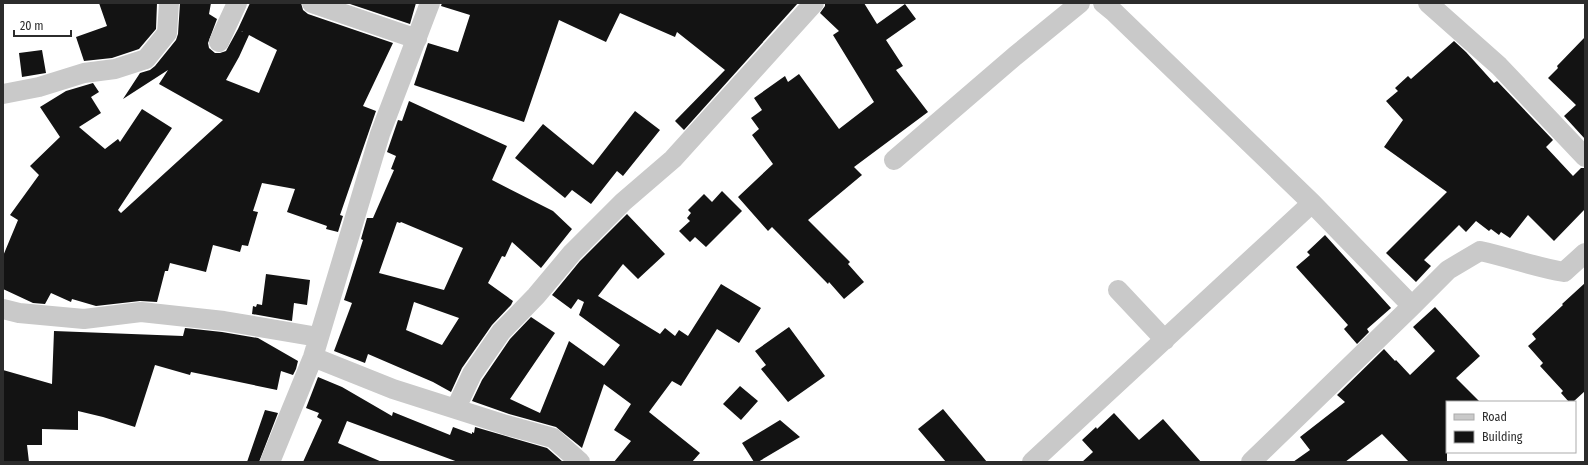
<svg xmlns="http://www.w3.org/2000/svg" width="1588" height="465" viewBox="0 0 1588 465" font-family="'Fira Sans Condensed',sans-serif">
	<rect width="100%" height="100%" fill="#fff"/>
	<!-- building -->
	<path fill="#131313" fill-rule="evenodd" d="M99,3H157L156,29L139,49L112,58L84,61L76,37L107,26Z
		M180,3H211L209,14L217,19L208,43L209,48L215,53H220L226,51L238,29L243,32L238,29L250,3H301L303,10L308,14L393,43L363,106L376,111L340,215L343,216L338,232L326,229L327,226L287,212L295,189L262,183L253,211L258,212L248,246L242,245L240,252L213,245L206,272L170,263L168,271H165L157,302L140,301L96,306L72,299L71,302L51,293L45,304L33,303L3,289V256L18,220L10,215L39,175L30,166L60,137L40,107L66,91L93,83L99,92L91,97L101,113L79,127L105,149L118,139L120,142L142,109L172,128L118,210L121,213L223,120L159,84L168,70L123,99L140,73L150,70L155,66L176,40L178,34ZM249,35L277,50L259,93L226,80L239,57Z
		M347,3H416L410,24Z
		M442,3H798L684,130L675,121L725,70L677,32L675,37L620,13L606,42L559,20L524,122L414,85L428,43L458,52L470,15L441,6Z
		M825,3H864L877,24L905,4L916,19L886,40L903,66L896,70L928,112L854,167L862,175L808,220L850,262L848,264L864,282L844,299L829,282L828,284L772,227L768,231L738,197L773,164L752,135L759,129L751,118L762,110L754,98L785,76L788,82L799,74L839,129L874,102L833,35L839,31L820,13L825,6Z
		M1585,37V139L1564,116L1576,105L1548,78L1558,68L1557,66Z
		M1454,41L1466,52L1494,83L1497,81L1553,140L1546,147L1573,176L1581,168H1585V209L1554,241L1528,215L1510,238L1501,232L1499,235L1491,229L1489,231L1476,221L1466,232L1459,225L1424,260L1431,266L1416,282L1386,253L1447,192L1384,147L1403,120L1386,101L1398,91L1395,88L1408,76L1411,79Z
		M42,50L46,73L22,77L19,53Z
		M409,101L507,146L492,180L553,211L572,229L541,268L512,242L505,257L502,256L488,283L513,301L511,305L492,325L462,368L451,392L433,382L368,354L365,363L334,351L352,303L344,300L363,240L361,239L367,218H373L394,170L391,169L396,156L387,152L398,120L402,121ZM397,222L400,223L401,222L463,248L444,290L379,273ZM414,302L459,318L442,345L406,330Z
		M635,111L660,130L623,176L617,171L591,204L572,190L565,198L515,158L543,124L593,165Z
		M722,191L742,211L706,247L695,237L690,242L679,231L690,221L687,218L691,213L688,210L704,194L712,202Z
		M627,214L665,254L638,279L623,264L598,296L660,334L665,328L675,336L679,330L688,336L721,284L761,308L739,343L717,329L681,386L672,381L649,412L700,453L692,462H614L631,441L614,430L631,404L604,384L582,448L556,427L509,414L472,401L482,380L510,339L531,317L555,333L510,399L540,413L569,341L604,366L620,345L579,315L584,302L578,299L571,309L552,295L580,261Z
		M1325,235L1391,308L1367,329L1369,332L1357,344L1344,329L1348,325L1296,267L1310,255L1307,252Z
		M266,274L310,280L307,305L294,303L292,321L252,314L253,306L256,307L257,304L262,305Z
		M1585,283V391L1573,402H1569L1561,393L1563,391L1540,366L1543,363L1528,346L1536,339L1532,334L1563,305L1562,304Z
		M1435,307L1480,356L1456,378L1480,402H1447V462H1409L1382,434L1345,462H1293L1310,450L1300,437L1345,402L1337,395L1384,349L1395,361L1396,360L1410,375L1435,351L1413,327Z
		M789,327L825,376L788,402L761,369L766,365L755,351Z
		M185,328L222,332L258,338L298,361L296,369L293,375L281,371L277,390L191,372L190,375L155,365L135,427L103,417L78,411V430L42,429V445H27L29,462H3V370L52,384L54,331L183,336Z
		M318,377L342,387L392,416L393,412L450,435L453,427L472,434V432L474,433L475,427L547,448L563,462H458L347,421L338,443L382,462H303L322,420L317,417L319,413L306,408Z
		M740,386L758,401L741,420L723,404Z
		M943,409L987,462H946L918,429Z
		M265,410L278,413L259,462H247Z
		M1114,413L1139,440L1163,419L1201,462H1082L1093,452L1082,440L1096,427L1097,429Z
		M780,420L800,437L758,462H754L742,443Z"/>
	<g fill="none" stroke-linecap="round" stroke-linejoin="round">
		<!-- minor -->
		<path stroke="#c9c9c9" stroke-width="20" d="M312,3L417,39
			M1103,3L1114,12L1312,203L1412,306
			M1428,3L1499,66L1585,157
			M219,42L237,3
			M3,94L39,87L84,73L115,69L146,59L167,33L169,3
			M894,160L1015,56L1080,3
			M1118,290L1165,340
			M3,309L19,313L84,319L141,312L224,321L318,337
			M313,357L393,389L506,425L553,438L580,462
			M456,408L472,374L501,332L536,296L572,253L623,202L673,159L814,3
			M270,462L313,357L380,134L430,3
			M1032,462L1312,203
			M1251,462L1412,306L1448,270L1480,251C1508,257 1535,267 1564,272L1585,253"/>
	</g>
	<!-- border -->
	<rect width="1588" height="465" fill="none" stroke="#2c2c2c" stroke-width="8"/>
	<!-- legend -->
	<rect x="1446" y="401" width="130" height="52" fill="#ffffff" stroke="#ababab"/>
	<rect x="1454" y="414" width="20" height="6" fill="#c9c9c9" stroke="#ababab"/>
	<text x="1482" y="421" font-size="12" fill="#2c2c2c">Road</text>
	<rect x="1454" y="431" width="20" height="12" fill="#131313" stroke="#ababab"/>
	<text x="1482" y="441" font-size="12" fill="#2c2c2c">Building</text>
	<!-- scale -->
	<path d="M14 30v6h57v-6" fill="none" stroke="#2c2c2c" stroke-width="2"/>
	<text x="20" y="30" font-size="12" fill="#2c2c2c" stroke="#ffffff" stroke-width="3" paint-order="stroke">20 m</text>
</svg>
